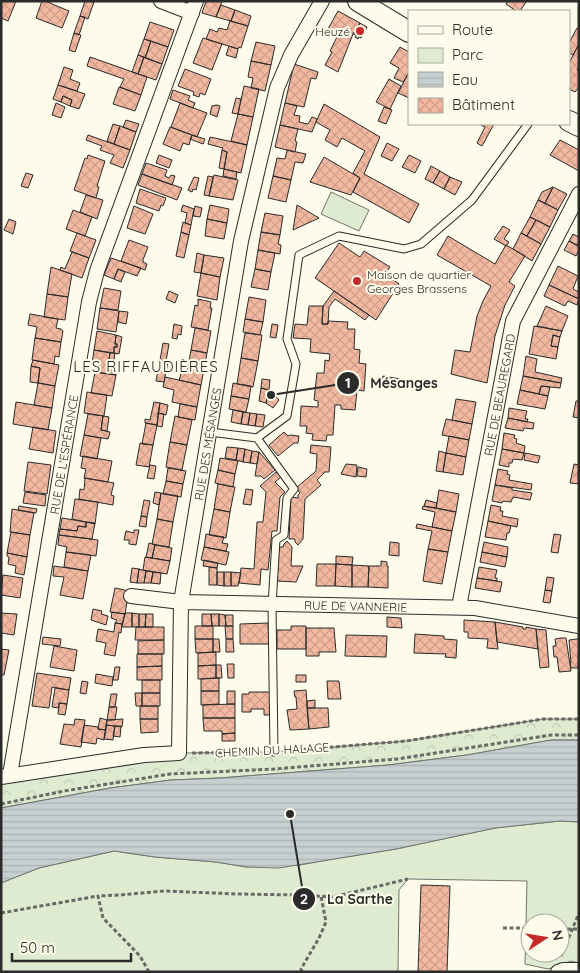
<svg xmlns="http://www.w3.org/2000/svg" width="580" height="973" viewBox="0 0 580 973" font-family="Quicksand,sans-serif">
	<defs>
		<pattern id="forest-crowns" width="20" height="18" patternUnits="userSpaceOnUse" patternTransform="scale(1.25)"><rect width="20" height="18" fill="#deebd1"/><path d="M2 6a3 3 0 1 1 6 0M12 15a3 3 0 1 1 6 0" fill="none" stroke="#bfcab4"/></pattern>
		<pattern id="water-rules" width="6" height="5" patternUnits="userSpaceOnUse" patternTransform="scale(1.25)"><rect width="6" height="5" fill="#c7d0d0"/><path d="M0 2.5h6" fill="none" stroke="#abb3b3"/></pattern>
		<pattern id="building-cross-hatch" width="8" height="8" patternUnits="userSpaceOnUse" patternTransform="scale(1.25)"><rect width="8" height="8" fill="#f2b8a0"/><path d="M0 0l8 8M0 8l8-8" fill="none" stroke="#d09e8a"/></pattern>
	</defs>
	<rect width="100%" height="100%" fill="#fdfbea"/>
	<!-- forest -->
	<path fill="url(#forest-crowns)" stroke="#74746e" d="M543,719H579V740H551L467,755L388,765L220,778L171,780L110,788L1,808V777L179,753L274,752L406,741Z"/>
	<!-- green -->
	<path fill="#deebd1" stroke="#74746e" fill-rule="evenodd" d="M331,192L369,210L359,231L321,214Z
		M560,821L579,822V963L571,961L548,969L525,964L527,881L408,879L399,890L398,972H1V883L39,868L114,851L155,857L216,862L246,867L300,865L333,859L396,849L495,828ZM530,923H560V953H530Z"/>
	<!-- water -->
	<path fill="url(#water-rules)" stroke="#74746e" d="M551,740H579V822L560,821L495,828L396,849L279,868L247,867L216,862L155,857L114,851L39,868L1,883V808L110,788L171,780L220,778L388,765L467,755Z"/>
	<!-- building -->
	<path fill="url(#building-cross-hatch)" stroke="#2b2b2b" d="M1,1H16L8,21L1,18Z
		M42,1H45L69,11L62,28L36,18Z
		M85,1L94,2L88,19L80,16Z
		M206,1H222L216,17L202,13Z
		M508,1H525L526,2L520,11H516L506,4Z
		M221,5L235,10L231,21L216,17Z
		M235,10L251,16L248,26L231,21Z
		M338,11L360,23L353,34L338,72L325,65L332,52L330,51L338,35L328,29Z
		M80,16L85,17L79,35L74,33Z
		M230,21L248,26L241,48L239,47L238,49L206,39L210,29L217,32L219,28L227,30Z
		M150,22L174,30L168,47L144,39Z
		M360,23L367,27L361,38L359,37L358,39L355,37L356,35L353,34Z
		M577,28L579,29V44L573,55L569,53V43Z
		M74,33L81,35L75,52L69,50Z
		M203,38L222,44L212,70L193,63Z
		M144,39L151,41L145,58L138,55Z
		M151,41L168,47L162,64L145,58Z
		M256,42L275,46L271,65L251,61Z
		M579,44V66L577,70L579,71V87L575,92L569,89V63Z
		M229,46L238,49L236,58L226,55Z
		M400,47L409,52V74H408L403,82L394,78L399,68L390,63Z
		M138,55L144,57L138,74L132,72Z
		M90,57L147,77L141,95L120,87L124,79L87,66Z
		M144,57L162,64L156,80L138,74Z
		M251,61L271,65L265,91L251,88L253,78L248,77Z
		M294,64L318,72L316,79L311,78L304,107L285,103Z
		M64,67L73,70L70,79L80,83L77,91L58,85Z
		M185,69L211,79L205,95L200,93L199,97L193,95L194,92L178,86Z
		M408,74H409V98L398,93Z
		M389,79L401,86L390,109L376,102Z
		M58,85L85,94L79,109L70,106L72,100L63,96L61,102L53,99Z
		M244,86L259,89L253,117L238,114Z
		M119,87L141,95L135,111L113,104Z
		M173,90L190,96L188,100L195,103L193,108L170,99Z
		M63,96L72,100L70,106L61,102Z
		M236,98L241,99L238,114L232,113Z
		M56,103L65,107L61,118L52,115Z
		M180,103L207,113L197,137L171,127Z
		M285,103L297,106L294,115L300,116L299,122L308,124L312,117L317,119L312,132L280,125Z
		M324,104L380,137L364,174L419,204L409,223L353,192L360,178L353,173L365,151L342,138L337,147L325,140L330,130L316,122Z
		M217,105L220,106L217,117L210,114L212,106Z
		M384,107L392,110L386,124L378,121Z
		M238,114L253,117L247,145L231,141Z
		M126,120L139,124L136,132L123,127Z
		M113,124L120,126L114,144L107,141Z
		M479,124H494L482,146L477,143L485,127Z
		M280,125L298,129L295,141L297,142L295,152L275,147Z
		M120,126L136,132L130,150L114,144Z
		M170,127L192,135L189,145L183,143L180,151L163,144Z
		M88,135L130,150L123,168L110,163L114,155L100,150L102,146L86,140Z
		M192,135L205,139L203,144L190,139Z
		M210,137L247,145L241,173L224,169L227,152L222,150L223,148L208,144Z
		M560,140L579,150V171L550,155Z
		M387,143L399,149L392,161L381,156Z
		M222,150L227,152L224,169L219,168Z
		M287,150L306,154L303,163L295,162L291,180L273,176L277,158L285,159Z
		M88,155L105,161L97,186L99,187L96,198L74,190L85,158L87,159Z
		M159,155L172,160L169,168L156,163Z
		M409,155L421,161L415,173L402,167Z
		M324,157L360,178L351,195L310,182Z
		M146,163L167,170L165,176L169,178L171,175L175,176L172,185L142,174Z
		M431,166L440,171L433,183L425,179Z
		M224,169L237,172L236,179L223,176Z
		M440,171L450,177L444,189L433,183Z
		M26,173L33,175L28,188L21,186Z
		M142,174L182,188L177,200L138,185Z
		M214,175L238,180L233,200L209,196Z
		M208,176L213,177L209,196L204,195Z
		M273,176L291,180L286,202L268,198Z
		M194,177L199,178L196,190L193,189L192,192L188,190Z
		M450,177L462,182L455,195L444,189Z
		M553,187L567,194L558,210L545,203Z
		M553,187L545,203L538,200L542,192Z
		M140,189L166,198L163,206L161,205L159,211L136,203Z
		M86,195L103,200L97,219L80,212Z
		M538,200L558,210L550,227L530,217Z
		M183,205L194,209L191,225L185,223L187,213L181,211Z
		M210,205L229,209L227,223L207,219Z
		M297,205L319,218L293,230Z
		M134,206L153,214L145,234L127,228Z
		M195,206L202,208L200,217L193,216Z
		M73,210L92,217L85,236L66,229Z
		M265,213L283,216L280,235L261,232Z
		M530,217L536,220L527,236L521,233Z
		M9,219L16,222L13,234L4,230Z
		M207,219L227,223L224,239L205,236Z
		M536,220L550,227L541,244L527,236Z
		M183,222L191,225L189,235L181,232Z
		M503,226L510,230L504,239L509,242L506,246L494,239Z
		M181,232L189,235L184,258L176,256Z
		M261,232L280,235L278,244L281,245L280,254L258,250Z
		M77,233L96,240L89,258L70,251Z
		M521,233L541,244L532,261L513,249Z
		M573,234L579,237L578,246L569,241Z
		M448,236L495,264L506,245L525,256L509,282L515,286L505,305L495,336L487,383L451,374L455,350L470,352L477,316L483,301L491,286L437,255Z
		M129,240L148,247L143,260V262L147,264L145,270L121,261Z
		M569,241L579,246V250L576,256L564,250Z
		M339,243L360,257L364,251L390,267L385,274L399,284L376,320L315,278Z
		M258,250L275,253L271,272L255,269Z
		M72,252L89,258L82,278L60,270L61,267L65,269Z
		M197,253L204,255L201,273L194,272Z
		M204,255L224,258L220,277L201,273Z
		M111,258L141,268L137,276L118,269L114,279L104,275Z
		M558,266L578,276L573,289L579,292V299L549,285Z
		M51,267L72,274L68,297L47,294Z
		M118,269L125,272L121,282L114,279Z
		M255,269L271,272L268,290L251,287Z
		M201,273L220,277L217,300L197,296Z
		M549,285L579,299L577,305L568,301L565,306L544,296Z
		M104,288L121,291L118,310L100,308Z
		M169,291L178,295L175,303L166,299Z
		M334,291L369,315L365,320L335,299L329,307L328,324H322L323,306Z
		M47,294L68,297L65,320L44,317Z
		M249,297L266,300L263,322L245,319Z
		M198,299L211,302L210,308H212L208,330L191,327L195,305L198,306Z
		M309,306H323L322,324H328V321L348,322L347,329H355L354,349L360,350L359,363L366,364L364,391L357,390L355,410L341,409V405H335L333,435H327L326,441L312,440L313,434L306,433L307,426H300L301,406L318,407V401L314,400L317,373H324L325,360L329,361L330,354L310,352L311,339L293,338L295,324L307,325Z
		M546,306L568,316L562,331L537,326Z
		M100,308L119,311L116,332L97,329Z
		M119,311L128,312L126,324L118,322Z
		M30,314L58,319L56,328L61,329L63,331L61,342L35,338L37,327L28,325Z
		M245,319L263,322L260,335L243,332Z
		M174,324L182,326L181,335L178,334L177,339L172,338Z
		M272,324L278,325L276,338L270,337Z
		M534,326L562,331L560,337L553,335L551,346L558,347L556,359L529,354Z
		M195,328L211,331L207,353L191,350Z
		M97,331L116,335L115,344H117V347H114V353L94,350Z
		M245,333L262,335L258,361L241,358Z
		M116,335L122,337L119,354L114,353V347H117V344H115Z
		M553,335L560,337L558,347L551,346Z
		M35,338L61,342L59,357L55,356L54,364L32,360Z
		M163,343L169,344L166,361L160,360Z
		M94,350L110,353L108,366L116,368V375L95,372L96,365H92Z
		M191,350L207,353L201,385L179,380L182,371L187,372Z
		M110,353H115L113,367L108,366Z
		M526,356L537,359L535,372L562,378L561,383L523,376Z
		M241,358L258,361L253,387L237,384Z
		M33,360L59,365L55,386L38,383L40,368L31,366Z
		M160,360L168,362L164,382L156,381Z
		M31,366L40,368L38,383L30,382Z
		M95,372L116,375L112,396L91,393Z
		M383,376L406,380L405,387L380,383Z
		M523,376L561,383L560,388L541,386L539,394L520,390Z
		M165,377L201,385L197,407L172,402L174,390L163,387Z
		M262,379L270,380L269,390L261,388Z
		M38,383L55,386L52,408L34,405Z
		M233,383L251,386L249,399L231,396Z
		M541,386L550,387L548,396L539,394Z
		M261,388L269,390L266,403L259,401Z
		M269,390L279,400L273,408L266,403Z
		M520,390L548,396L545,409L517,404Z
		M87,392L107,395L104,416L84,413Z
		M231,396L249,399L246,412L229,409Z
		M456,399L476,402L472,424L452,420Z
		M576,401H579V418L573,417Z
		M16,402L52,408L48,430L13,424Z
		M154,402L160,403L157,425L145,423V419L150,420Z
		M160,403L168,405L166,415L158,413Z
		M180,404L197,407L195,420L178,417Z
		M509,408L527,411L525,419H528L527,422L508,418Z
		M233,410L243,412L241,424L231,422Z
		M243,412L250,413L248,425L241,424Z
		M158,413L164,414L162,427L157,426Z
		M250,413L257,414L255,426L248,425Z
		M88,414L103,416L101,430L110,432L108,439L84,435Z
		M257,414L265,415L263,427L255,426Z
		M103,416L109,417L107,431L101,430Z
		M175,416L192,420L187,445L170,442Z
		M508,418L534,423L533,429L524,428L523,431L505,428Z
		M446,419L472,424L469,440L442,435Z
		M146,423L157,425L153,445L142,444Z
		M33,427L56,431L53,453L29,449Z
		M284,432L288,436L290,435L299,436L298,443H294L278,456L269,445Z
		M504,433L515,435L514,438L517,439L516,443L525,446L524,453L502,449Z
		M84,435L101,438L97,459L80,456Z
		M449,436L469,440L466,457L446,453Z
		M170,442L187,445L182,470L166,467Z
		M140,443L153,445L149,467L136,465Z
		M311,445L331,447L329,472H324V473L317,480L321,485L305,499L303,539L298,545L295,542V539H289L291,497L298,498V495L300,493L296,488L316,471L317,454L310,453Z
		M227,447L238,448L236,460L225,458Z
		M238,448L245,449L243,462L236,460Z
		M245,449L252,451L250,463L243,462Z
		M502,449L524,453L522,460L513,459L512,463H509V467L499,465Z
		M252,451L259,452L257,464L250,463Z
		M439,451L446,453L443,472L436,471Z
		M259,452L275,470L264,479L261,476H255Z
		M446,453L466,457L463,475L443,472Z
		M525,453L540,456L538,463L524,460Z
		M83,456L112,461L108,482L84,478L86,469L81,468Z
		M220,458L238,461L235,474L218,470Z
		M28,462L51,465L47,494L24,491Z
		M346,464L357,465L356,477L341,474Z
		M574,464L579,465L578,475H579V484L570,483Z
		M150,465L156,466L154,479L147,478Z
		M358,467L367,469L366,477L357,476Z
		M168,468L186,471L183,484L166,481Z
		M498,469L508,471L507,474L510,475L509,480L532,484L531,490L495,485Z
		M218,470L235,474L233,487L215,483Z
		M276,472L281,477L275,482L285,492L280,497L277,531H272L268,570L261,569L260,585L239,583L241,568L254,569L257,522H263L266,492L260,486Z
		M85,478L114,483L111,495L114,496L113,505L79,499L80,489L84,490Z
		M166,481L183,484L181,497L163,494Z
		M218,484L235,487L230,512L214,509Z
		M495,485L512,488V490L532,493L530,500L513,497L511,502L503,501L502,503L492,501Z
		M246,489L253,490L251,505L243,504Z
		M439,490L459,494L456,512L436,508Z
		M25,492L46,495L45,506L23,503Z
		M155,492L161,493L159,505L153,503Z
		M161,493L178,496L173,522L157,519Z
		M75,499L98,502L95,524L72,519Z
		M144,500L150,501L147,517L141,516Z
		M426,500L437,503L436,508L424,506Z
		M491,505L501,507L500,511H503L502,516L518,519L517,527L488,521Z
		M19,506L37,509L36,513L18,510Z
		M423,506L456,512L452,531L432,527L435,512L422,509Z
		M12,509L34,513L30,535L10,532Z
		M214,509L230,512L226,538L209,535Z
		M141,516L147,517L146,527L139,526Z
		M62,518L86,522V527L78,526L77,531L60,529Z
		M157,519L173,522L169,547L152,544Z
		M488,521L511,526L509,533H507L506,540L485,537Z
		M86,522L95,523L92,539L59,535L60,529L77,531L78,526L86,527Z
		M417,524L452,531L448,552L428,549L432,531L416,528Z
		M134,530H139L136,545L129,544V540H124L126,531L134,533Z
		M11,532L30,535L27,557L7,553Z
		M206,534L224,537L222,543L228,544L226,551L204,547Z
		M554,534L561,535L558,553L551,552Z
		M59,535L98,540L96,556L66,552L67,547L58,545Z
		M287,541L292,547L291,566H303L296,582L277,581L279,547H283L284,544Z
		M390,542L399,543V556L389,555Z
		M484,542L508,547L507,557L482,552Z
		M149,543L155,545L152,558L146,557Z
		M155,545L172,548L170,561L152,558Z
		M204,547L229,552L226,565L201,560Z
		M428,549L448,552L442,584L423,581Z
		M66,552L91,555L88,571L64,567Z
		M482,552L507,557L505,567L480,562Z
		M7,553L27,557L24,575L15,573L16,566L8,564L9,557L7,556Z
		M336,556L353,557L352,565L336,564Z
		M145,557L170,561L167,574L143,570Z
		M204,560L218,563L217,568L203,566Z
		M381,561L387,562V566H388V588L368,587L369,566H381Z
		M317,564H336L335,586H316Z
		M336,564L352,565V587L335,586Z
		M352,565L369,566L368,587H352Z
		M54,566L88,571L83,599L60,595L64,577L53,576Z
		M209,567L217,568V585H209Z
		M479,567L497,570L495,578H497V581L477,578Z
		M132,568L139,569L137,583L130,582Z
		M139,569L146,571L144,583H137Z
		M146,571L153,572L151,583H144Z
		M153,572L161,573L160,584L151,583Z
		M217,572H224V586L217,585Z
		M224,572H231V586H224Z
		M231,572L241,573L238,586H231Z
		M3,575L23,578L20,598L1,595Z
		M547,577L554,578L552,591L545,590Z
		M477,578L502,582L500,592L475,588Z
		M115,588L129,591L125,614L110,612Z
		M545,590L552,591L550,603L543,602Z
		M93,609L102,611L101,614L108,616L106,625L91,620Z
		M112,612L125,614L122,624L115,623L117,620L111,618Z
		M1,613L17,614L14,635L1,633Z
		M125,613H132V627H122Z
		M132,613L139,614V627H132Z
		M139,614H146L145,627H139Z
		M146,614H153V627H145Z
		M202,614H211L212,626H202Z
		M211,614H219V626H212Z
		M219,614L225,615L226,626H219Z
		M225,615H233V626H226Z
		M387,617L401,618L402,628L387,627Z
		M464,620L495,622L498,649L487,648L488,639L468,638V632H464Z
		M495,622L523,627V629H526V627L536,629L538,649L497,642Z
		M115,623L122,624L121,633L119,632L115,656L104,654L106,643L96,641L98,629L114,632Z
		M268,623L269,644H240V624Z
		M195,626H213V639H195Z
		M225,626H233V639H226Z
		M291,626H306V649H277V630H291Z
		M136,627H164V640H135Z
		M306,628H334L336,652H319V656H306Z
		M536,629L546,630L549,667L540,668Z
		M415,634L444,636V639L457,640L456,658L445,657L446,654L414,653Z
		M346,635L387,636L386,657L345,656Z
		M43,637L61,639L60,646L42,644Z
		M561,638H566L571,671L559,672L557,657H554L553,646H556L555,639Z
		M195,639H213V652L196,653Z
		M213,639H219L220,652H213Z
		M226,639H233L234,652H226Z
		M577,639H579L578,668H571L570,663H571L569,640Z
		M164,640V654H138V641Z
		M54,646L77,650L74,671L50,667Z
		M1,649L9,650L4,675H1Z
		M216,652V665L198,666V653Z
		M137,654H162V666L137,667Z
		M227,664H234V678H228Z
		M216,665H221L222,678H216Z
		M216,665V678L198,679V666Z
		M162,666V680H137V667Z
		M115,667H120L118,680H113Z
		M37,673L71,678L69,690L52,687L49,708L32,706Z
		M96,674L113,677L112,686L95,683Z
		M296,675H306V682H296Z
		M219,678V691H201V679Z
		M142,680H160V693H142Z
		M82,681L88,682L86,694L80,693Z
		M327,681H339L341,699H328Z
		M55,688L69,690L67,704L59,703V708L52,707Z
		M306,690L309,729L290,730L287,710L297,709L296,697H295L294,691Z
		M201,691H219V704L201,705Z
		M227,691H235V704H227Z
		M249,692H270L271,715H264V709H251V712H242V694H249Z
		M135,693H142V706H136Z
		M142,693H160V706H142Z
		M111,694H117L115,707H109Z
		M315,700V708H307V701Z
		M59,703L67,704L65,715L58,714Z
		M235,704V718H203V705Z
		M140,706H158V719H140Z
		M109,707H117L115,720H107Z
		M307,708H328L329,727L309,729Z
		M100,718L107,720L106,730L98,729Z
		M203,718H235V733L222,734V731H204Z
		M75,719L85,720L81,747L60,744L64,724L74,725Z
		M123,719L122,727L106,725L107,720Z
		M140,719H158V732L141,733Z
		M84,725L98,727V729L106,730L104,740L97,738L96,744L81,742Z
		M106,725L115,726L113,740L104,739Z
		M115,726H121L120,737L113,736Z
		M235,733V741H222V734Z
		M421,885L450,886L447,972H418Z"/>
	<g fill="none" stroke-linecap="round" stroke-linejoin="round">
		<!-- lane casing -->
		<g stroke="#2b2b2b" stroke-width="9">
			<path id="lane" d="M210,432L257,438L294,489L287,498L284,535L276,540L272,605L274,752
				M257,438L287,416L296,364L287,339L299,255L339,236L404,249L421,244L472,200L528,124"/>
		</g>
		<!-- street casing -->
		<g stroke="#2b2b2b" stroke-width="16">
			<g id="street">
				<path d="M161,1L192,13"/>
				<path id="s1" d="M131,596L181,602L475,608L579,626"/>
				<path id="s2" d="M459,607L513,321L579,194"/>
				<path id="s3" d="M10,775L89,302L97,271L196,1"/>
				<path id="s4" d="M1,777L144,755L179,753L181,602L241,241L277,88L291,55L322,1"/>
				<path d="M558,972L563,970H579"/>
			</g>
		</g>
		<!-- secondary casing -->
		<g stroke="#2b2b2b" stroke-width="22">
			<path id="secondary" d="M358,1L409,32
				M569,121L579,126"/>
		</g>
		<!-- path -->
		<path stroke="#6a6964" stroke-width="3" stroke-dasharray="4 2.5" stroke-linecap="butt" d="M284,751L406,741L543,719H579
			M192,753L265,752
			M1,804L64,791L170,774L274,769L397,759L551,735H579
			M1,913L98,896
			M503,928H530
			M560,929H579
			M561,956L579,913
			M149,972L140,956L103,918L98,896L120,895L164,891L238,894L299,895L333,897L408,879
			M302,972L301,969L319,938L326,922L321,896"/>
		<!-- lane -->
		<use href="#lane" stroke="#fdfbea" stroke-width="7"/>
		<!-- street -->
		<use href="#street" stroke="#fdfbea" stroke-width="14"/>
		<!-- secondary -->
		<use href="#secondary" stroke="#fdfbea" stroke-width="20"/>
	</g>
	<!-- markers -->
	<g fill="#c62828" stroke="#fdfbea" stroke-width="2">
		<circle cx="360" cy="31" r="5"/>
		<circle cx="357" cy="281" r="5"/>
	</g>
	<g text-anchor="middle" dominant-baseline="central" stroke-width="4" stroke-linejoin="round" paint-order="stroke">
		<!-- poi labels -->
		<g font-size="12" fill="#2b2b2b" stroke="#fdfbea" text-anchor="end">
			<text x="350" y="31">Heuzé</text>
			<text x="367" y="274" text-anchor="start">Maison de quartier<tspan x="367" dy="14">Georges Brassens</tspan></text>
		</g>
		<!-- street labels -->
		<g font-size="12" fill="#2b2b2b" stroke="#fdfbea">
			<text stroke="none"><textPath href="#s2" startOffset="216">RUE DE BEAUREGARD</textPath></text>
			<text stroke="none"><textPath href="#s4" startOffset="491">RUE DES MÉSANGES</textPath></text>
			<text stroke="none"><textPath href="#s3" startOffset="325">RUE DE L'ESPÉRANCE</textPath></text>
			<text stroke="none"><textPath href="#s1" startOffset="225">RUE DE VANNERIE</textPath></text>
			<text transform="translate(272 750) rotate(-3)">CHEMIN DU HALAGE</text>
		</g>
		<!-- quarter labels -->
		<g font-size="15" letter-spacing="1" fill="#2b2b2b" stroke="#fdfbea">
			<text x="146" y="366">LES RIFFAUDIÈRES</text>
		</g>
	</g>
	<!-- callouts -->
	<path fill="none" stroke="#2b2b2b" stroke-width="2" d="M271 395L348 383M290 814L304 899"/>
	<g fill="#2b2b2b" stroke="#fdfbea" stroke-width="2">
		<circle cx="271" cy="395" r="5"/>
		<circle cx="290" cy="814" r="5"/>
		<circle cx="348" cy="383" r="12"/>
		<circle cx="304" cy="899" r="12"/>
	</g>
	<g font-size="15" text-anchor="middle" font-weight="bold" fill="#fff">
		<text x="348" y="388">1</text>
		<text x="304" y="904">2</text>
	</g>
	<g font-size="14" text-anchor="middle" font-weight="bold" fill="#2b2b2b" stroke="#fdfbea" stroke-width="4" stroke-linejoin="round" paint-order="stroke">
		<text x="404" y="388">Mésanges</text>
		<text x="360" y="904">La Sarthe</text>
	</g>
	<!-- border -->
	<rect width="580" height="973" fill="none" stroke="#2b2b2b" stroke-width="5"/>
	<!-- legend -->
	<rect x="408" y="10" width="162" height="115" fill="#fdfbea" stroke="#a9a89e"/>
	<rect x="418" y="26" width="25" height="8" fill="#fdfbea" stroke="#a9a89e"/>
	<text x="452" y="35" font-size="15" fill="#2b2b2b">Route</text>
	<rect x="418" y="48" width="25" height="15" fill="#deebd1" stroke="#a9a89e"/>
	<text x="452" y="60" font-size="15" fill="#2b2b2b">Parc</text>
	<rect x="418" y="72" width="25" height="15" fill="url(#water-rules)" stroke="#a9a89e"/>
	<text x="452" y="85" font-size="15" fill="#2b2b2b">Eau</text>
	<rect x="418" y="98" width="25" height="15" fill="url(#building-cross-hatch)" stroke="#a9a89e"/>
	<text x="452" y="110" font-size="15" fill="#2b2b2b">Bâtiment</text>
	<!-- north arrow -->
	<g transform="translate(545 938) rotate(78)"><circle r="24" fill="#fdfbea" stroke="#a9a89e"/>
	<path d="M0-4L9 19L0 12L-9 19Z" fill="#c62828"/>
	<text y="-8" font-size="14" font-weight="bold" text-anchor="middle" fill="#2b2b2b">N</text>
	</g>
	<!-- scale -->
	<path d="M12 953v8h119v-8" fill="none" stroke="#2b2b2b" stroke-width="2.5"/>
	<text x="20" y="953" font-size="15" fill="#2b2b2b" stroke="#fdfbea" stroke-width="4" paint-order="stroke">50 m</text>
</svg>
